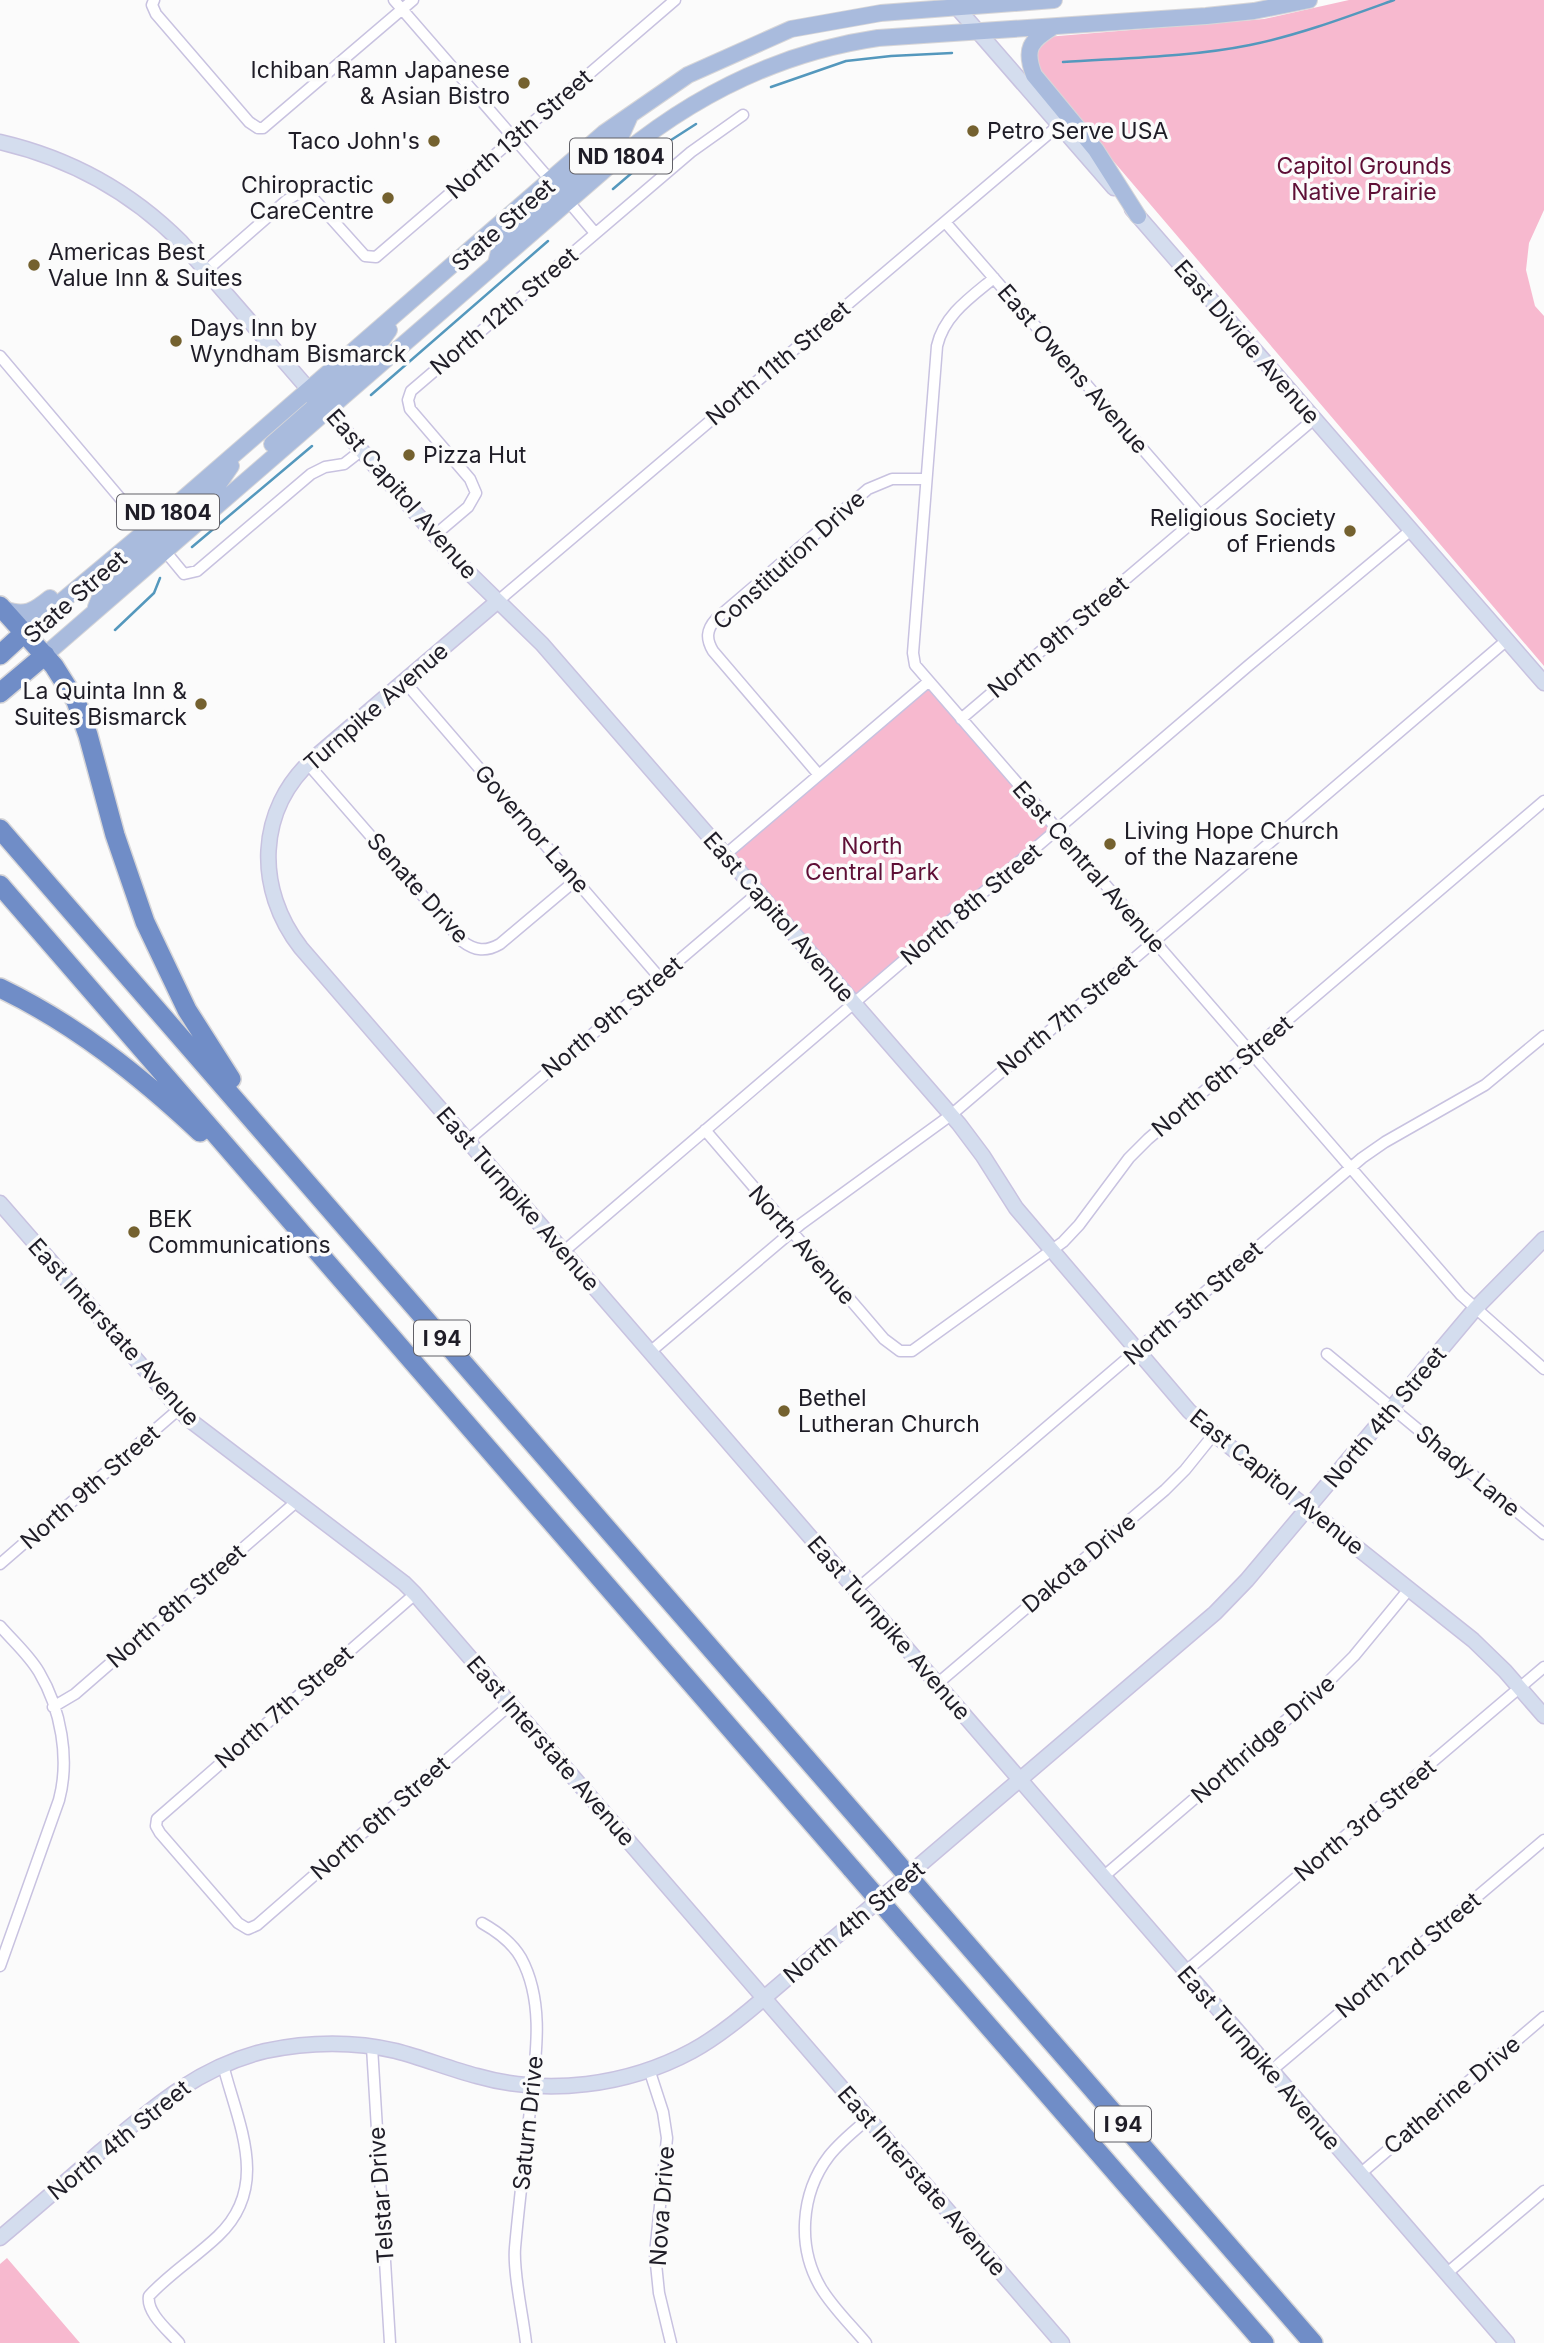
<svg xmlns="http://www.w3.org/2000/svg" width="1544" height="2343" viewBox="0 0 1544 2343" font-family="Inter,sans-serif">
	<rect width="100%" height="100%" fill="#fbfbfb"/>
	<!-- green -->
	<path fill="#f7b9cf" d="M1349,0H1544V210L1529,243L1526,270L1535,306L1544,316V666L1034,68L1033,46L1046,37L1264,19Z
		M928,682L1057,831L854,1004L725,855Z
		M7,2258L80,2343H0V2264Z"/>
	<g fill="none" stroke-linecap="round" stroke-linejoin="round">
		<!-- stream -->
		<path stroke="#5498bd" stroke-width="2.5" d="M1063,62C1123,58 1191,57 1250,45C1299,35 1347,17 1394,0
			M771,87L846,61L891,56L952,53
			M613,189L668,142L696,124
			M371,395L548,241
			M192,547L312,446
			M115,630L154,593L160,578"/>
		<!-- street casing -->
		<g stroke="#c8c2e0" stroke-width="13">
			<path id="street" d="M154,0L152,5L156,14L249,122L258,128H263L413,0
				M394,0L551,181
				M568,201L595,233
				M945,222L1201,516
				M207,270L287,200L299,193L313,198L365,256L376,257L675,0
				M994,278C971,297 944,315 937,346L913,653L915,665L1461,1295L1544,1369
				M0,356L147,530
				M435,535L468,507L476,493L470,479L410,409L408,400L411,391L691,152L743,115
				M165,551L184,574L197,571L311,474L325,467L344,464L362,450
				M498,601L1059,125
				M404,681L659,977
				M961,719L1314,419
				M308,764L462,941C475,951 486,952 500,944L576,880
				M819,775L713,651C706,639 706,630 716,619L868,489L892,479H925
				M725,855L928,682
				M705,1130L884,1339L900,1351H912L1063,1242L1079,1225L1129,1158L1148,1139L1544,801
				M467,1141L758,893
				M563,1252L1248,666L1411,530
				M650,1352L801,1224L951,1115L1507,640
				M1327,1354L1544,1534
				M0,1564L179,1409
				M856,1590L1362,1158L1385,1142L1485,1085L1544,1036
				M415,1594L157,1819L156,1826L160,1833L238,1923L248,1929L257,1925L511,1704
				M0,1626C13,1641 29,1655 39,1672C61,1709 70,1759 59,1800L0,1966
				M937,1684L1165,1490L1185,1470L1214,1434
				M53,1707L75,1694L296,1502
				M1103,1877L1313,1697L1354,1656L1410,1588
				M482,1923C498,1932 512,1942 521,1958C546,2004 535,2061 530,2110C525,2156 519,2202 515,2248C513,2273 523,2316 526,2343
				M1185,1972L1544,1667
				M372,2047L390,2343
				M649,2069L663,2112L667,2138L655,2254L659,2293L671,2343
				M1271,2071L1544,1840
				M1360,2174L1544,2017
				M1446,2274L1544,2191
				M179,2343C169,2331 146,2313 149,2296C169,2274 196,2257 218,2236C271,2186 238,2124 223,2065
				M866,2343C851,2325 833,2308 821,2288C797,2248 800,2194 829,2156C840,2142 855,2130 868,2119"/>
		</g>
		<!-- secondary casing -->
		<g stroke="#c8c2e0" stroke-width="17">
			<path id="secondary" d="M953,3L1114,188
				M0,142C69,158 131,192 181,242L459,563L542,644L959,1124L983,1156L1016,1208L1189,1411L1214,1434L1473,1640L1505,1671L1544,1716
				M1132,209L1544,683
				M498,601L314,758C256,810 255,889 301,948L1507,2343
				M0,1203L187,1418L404,1583L415,1594L1062,2343
				M0,2238C33,2210 67,2181 100,2152C151,2109 198,2067 265,2051C308,2042 353,2041 396,2051C423,2058 450,2069 477,2076C547,2096 627,2086 692,2051C718,2037 741,2018 764,1998L1215,1613L1247,1580L1475,1309L1544,1239"/>
		</g>
		<!-- primary casing -->
		<g stroke="#d7d6d8" stroke-width="18">
			<path id="primary" d="M1053,27C1030,41 1024,49 1034,75L1096,150L1138,216
				M568,201L564,189L567,184L620,138L629,118
				M496,263L501,244L555,196L556,188L551,181
				M322,403L325,393L376,348L389,330
				M272,444L314,407L316,396
				M165,551L161,545L162,537L218,485L231,466
				M96,607L103,590L148,549L152,537L147,530
				M4,609C25,617 34,611 50,598
				M25,632L147,530L604,133L688,75L791,29L881,13L1054,0
				M45,655L623,154C698,93 782,52 878,38L1206,16L1254,11L1309,0"/>
		</g>
		<!-- highway casing -->
		<g stroke="#d7d6d8" stroke-width="22">
			<path id="highway" d="M0,606L54,666L76,701L88,735L115,835L145,922L187,1010L231,1079
				M0,655L25,632
				M0,693L45,655
				M0,829L884,1848
				M0,885L852,1869
				M0,988C75,1024 139,1075 200,1132
				M933,1905L1313,2343
				M904,1929L1264,2343"/>
		</g>
		<!-- street -->
		<use href="#street" stroke="#fff" stroke-width="10"/>
		<!-- secondary -->
		<use href="#secondary" stroke="#d4ddee" stroke-width="14"/>
		<!-- primary -->
		<use href="#primary" stroke="#a9bbdd" stroke-width="16"/>
		<!-- highway -->
		<use href="#highway" stroke="#708dc7" stroke-width="19"/>
		<!-- highway-bridge casing -->
		<g stroke="#d7d6d8" stroke-width="22" stroke-linecap="butt">
			<path id="highway-bridge" d="M884,1848L933,1905
				M852,1869L904,1929"/>
		</g>
		<!-- highway-bridge -->
		<use href="#highway-bridge" stroke="#708dc7" stroke-width="19"/>
	</g>
	<!-- markers -->
	<g fill="#74612f" stroke="#fbfbfb" stroke-width="2.5">
		<circle cx="524" cy="83" r="7"/>
		<circle cx="973" cy="131" r="7"/>
		<circle cx="434" cy="141" r="7"/>
		<circle cx="388" cy="198" r="7"/>
		<circle cx="34" cy="265" r="7"/>
		<circle cx="176" cy="341" r="7"/>
		<circle cx="409" cy="455" r="7"/>
		<circle cx="1350" cy="531" r="7"/>
		<circle cx="201" cy="704" r="7"/>
		<circle cx="1110" cy="844" r="7"/>
		<circle cx="134" cy="1232" r="7"/>
		<circle cx="784" cy="1411" r="7"/>
	</g>
	<g text-anchor="middle" dominant-baseline="central" stroke-width="7" stroke-linejoin="round" paint-order="stroke">
		<!-- shield labels -->
		<g fill="#fbfbfb" stroke="#616067" stroke-width="2">
			<rect x="570" y="138.5" width="102" height="35" rx="5"/>
			<rect x="117" y="494.5" width="102" height="35" rx="5"/>
			<rect x="414" y="1320.5" width="56" height="35" rx="5"/>
			<rect x="1095" y="2106.5" width="56" height="35" rx="5"/>
		</g>
		<g font-size="21" font-weight="bold" fill="#1f1d27">
			<text x="621" y="156">ND 1804</text>
			<text x="168" y="512">ND 1804</text>
			<text x="442" y="1338">I 94</text>
			<text x="1123" y="2124">I 94</text>
		</g>
		<!-- poi labels -->
		<g font-size="23" fill="#1f1d27" stroke="#fbfbfb" text-anchor="start">
			<text x="510" y="70" text-anchor="end">Ichiban Ramn Japanese<tspan x="510" dy="26">&amp; Asian Bistro</tspan></text>
			<text x="987" y="131">Petro Serve USA</text>
			<text x="420" y="141" text-anchor="end">Taco John's</text>
			<text x="374" y="185" text-anchor="end">Chiropractic<tspan x="374" dy="26">CareCentre</tspan></text>
			<text x="48" y="252">Americas Best<tspan x="48" dy="26">Value Inn &amp; Suites</tspan></text>
			<text x="190" y="328">Days Inn by<tspan x="190" dy="26">Wyndham Bismarck</tspan></text>
			<text x="423" y="455">Pizza Hut</text>
			<text x="1336" y="518" text-anchor="end">Religious Society<tspan x="1336" dy="26">of Friends</tspan></text>
			<text x="187" y="691" text-anchor="end">La Quinta Inn &amp;<tspan x="187" dy="26">Suites Bismarck</tspan></text>
			<text x="1124" y="831">Living Hope Church<tspan x="1124" dy="26">of the Nazarene</tspan></text>
			<text x="148" y="1219">BEK<tspan x="148" dy="26">Communications</tspan></text>
			<text x="798" y="1398">Bethel<tspan x="798" dy="26">Lutheran Church</tspan></text>
		</g>
		<!-- street labels -->
		<g font-size="23" fill="#1f1d27" stroke="#fbfbfb">
			<text transform="translate(519 134) rotate(-41)">North 13th Street</text>
			<text transform="translate(503 225) rotate(-41)">State Street</text>
			<text transform="translate(504 311) rotate(-40)">North 12th Street</text>
			<text transform="translate(1247 342) rotate(49)">East Divide Avenue</text>
			<text transform="translate(778 363) rotate(-40)">North 11th Street</text>
			<text transform="translate(1073 369) rotate(49)">East Owens Avenue</text>
			<text transform="translate(402 494) rotate(49)">East Capitol Avenue</text>
			<text transform="translate(789 560) rotate(-42)">Constitution Drive</text>
			<text transform="translate(75 597) rotate(-41)">State Street</text>
			<text transform="translate(1058 637) rotate(-40)">North 9th Street</text>
			<text transform="translate(376 707) rotate(-41)">Turnpike Avenue</text>
			<text transform="translate(532 829) rotate(49)">Governor Lane</text>
			<text transform="translate(1089 867) rotate(49)">East Central Avenue</text>
			<text transform="translate(418 888) rotate(48)">Senate Drive</text>
			<text transform="translate(971 904) rotate(-40)">North 8th Street</text>
			<text transform="translate(779 917) rotate(49)">East Capitol Avenue</text>
			<text transform="translate(1067 1015) rotate(-40)">North 7th Street</text>
			<text transform="translate(612 1017) rotate(-40)">North 9th Street</text>
			<text transform="translate(1222 1076) rotate(-40)">North 6th Street</text>
			<text transform="translate(518 1199) rotate(49)">East Turnpike Avenue</text>
			<text transform="translate(802 1245) rotate(49)">North Avenue</text>
			<text transform="translate(1193 1303) rotate(-41)">North 5th Street</text>
			<text transform="translate(114 1332) rotate(48)">East Interstate Avenue</text>
			<text transform="translate(1385 1417) rotate(-50)">North 4th Street</text>
			<text transform="translate(1468 1471) rotate(40)">Shady Lane</text>
			<text transform="translate(1277 1482) rotate(39)">East Capitol Avenue</text>
			<text transform="translate(90 1487) rotate(-41)">North 9th Street</text>
			<text transform="translate(1079 1563) rotate(-40)">Dakota Drive</text>
			<text transform="translate(176 1606) rotate(-41)">North 8th Street</text>
			<text transform="translate(889 1628) rotate(49)">East Turnpike Avenue</text>
			<text transform="translate(284 1707) rotate(-41)">North 7th Street</text>
			<text transform="translate(1263 1739) rotate(-41)">Northridge Drive</text>
			<text transform="translate(551 1751) rotate(49)">East Interstate Avenue</text>
			<text transform="translate(380 1818) rotate(-41)">North 6th Street</text>
			<text transform="translate(1365 1820) rotate(-40)">North 3rd Street</text>
			<text transform="translate(854 1922) rotate(-40)">North 4th Street</text>
			<text transform="translate(1408 1955) rotate(-40)">North 2nd Street</text>
			<text transform="translate(1259 2058) rotate(49)">East Turnpike Avenue</text>
			<text transform="translate(1452 2095) rotate(-40)">Catherine Drive</text>
			<text transform="translate(528 2123) rotate(-84)">Saturn Drive</text>
			<text transform="translate(119 2140) rotate(-39)">North 4th Street</text>
			<text transform="translate(922 2181) rotate(49)">East Interstate Avenue</text>
			<text transform="translate(381 2195) rotate(-94)">Telstar Drive</text>
			<text transform="translate(662 2206) rotate(-86)">Nova Drive</text>
		</g>
		<!-- park labels -->
		<g font-size="23" fill="#5e0f36" stroke="#fbfbfb">
			<text x="1364" y="166">Capitol Grounds<tspan x="1364" dy="26">Native Prairie</tspan></text>
			<text x="872" y="846">North<tspan x="872" dy="26">Central Park</tspan></text>
		</g>
	</g>
</svg>
